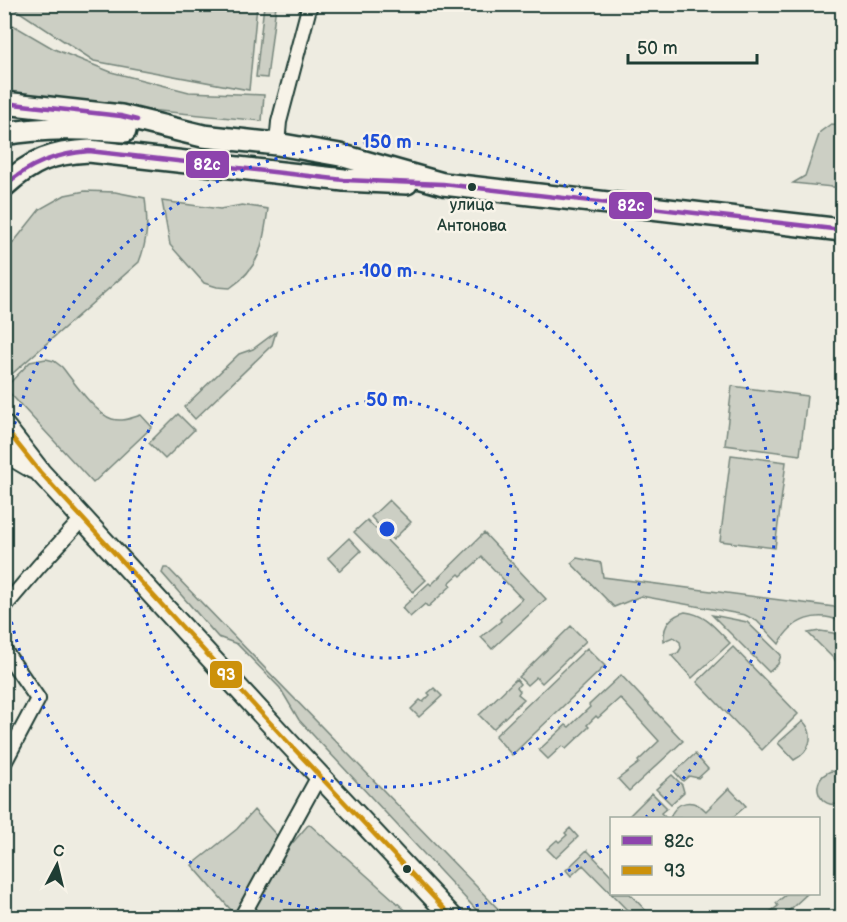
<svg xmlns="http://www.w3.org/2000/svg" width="847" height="922" viewBox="0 0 847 922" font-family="'Balsamiq Sans',sans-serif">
	<rect width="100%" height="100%" fill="#eeece1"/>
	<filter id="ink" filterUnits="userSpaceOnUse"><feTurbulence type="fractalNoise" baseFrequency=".0167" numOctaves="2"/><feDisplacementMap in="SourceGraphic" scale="12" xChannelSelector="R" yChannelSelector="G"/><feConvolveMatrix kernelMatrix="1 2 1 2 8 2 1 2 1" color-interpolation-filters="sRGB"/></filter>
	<g filter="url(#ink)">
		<!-- green -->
		<path fill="#cccfc4" stroke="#76867c" stroke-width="1.5" d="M9,5H257L249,90L94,61Z
			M264,5H276L267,78L256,77Z
			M4,16L11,24L54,49L111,72L189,92L264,95L262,121L5,96Z
			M831,124L842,125V188L793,183L805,176L820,132Z
			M85,191L115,192L145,198C148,223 148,239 139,262L5,380V253L40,209L65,195Z
			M162,201L220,209L242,205L268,209C263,244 261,267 230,288L217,287L204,283L170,245Z
			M276,332L272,345L195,419L184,407L239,354L253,349Z
			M46,359L54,361L62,367C73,381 96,414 112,419C122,422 132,418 141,415L152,427L93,483L5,388L30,362Z
			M732,386L807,396L800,455L725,445Z
			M178,414L194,430L165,459L149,443Z
			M731,455L786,462L775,548L720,541Z
			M389,500L411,522L393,540L371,517Z
			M367,520L426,580L413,592L354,532Z
			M484,533L546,599L492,649L481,637L501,621L500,619L522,599L482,557L461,576L459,574L449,583L451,586L428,607L425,604L410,617L402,608L429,583L431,585Z
			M349,538L361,551L340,571L328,558Z
			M577,558L601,563L603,577L842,608V622C817,610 792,619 779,644L757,621L745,615L641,596L614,607L571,563Z
			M164,568H168L506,917H483L299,720L280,688L237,644L218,637L162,573Z
			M685,612C706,614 716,629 730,643L692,678L671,655L678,653L681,648L680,642L673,637L664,641C663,626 670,616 685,612Z
			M712,615L747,622L781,655L778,664L769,672Z
			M571,626L586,641L542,683L536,677L527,685L519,677Z
			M820,631L833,633L842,639V667L808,633Z
			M733,647L798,714L762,750L697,682Z
			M587,648L605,666L512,755L495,736Z
			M621,675L683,741L629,791L618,779L639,763L638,761L659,741L620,698L598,718L596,716L587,725L589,727L566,749L562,746L548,759L539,750L566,725L569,727L590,707L589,705Z
			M516,679L520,684L517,687L520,691L518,694L524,699L493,729L479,715Z
			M434,688L442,696L419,717L411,709L420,700L423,702L430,695L428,693Z
			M803,721C816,735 810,752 794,760L778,743Z
			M695,754L708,769L698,778L689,776L683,781L675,772Z
			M831,771L842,773V803C819,812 807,780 831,771Z
			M672,775L682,785L684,792L671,804L656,789Z
			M729,788L746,806L732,818H670C676,800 693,798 706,811Z
			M652,793L667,808L661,813L666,818H627Z
			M254,810L288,848L309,824L413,917H237L192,865L237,829Z
			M570,828L578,837L556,858L547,849L557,840L559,842L567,835L565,833Z
			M587,850L611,875L612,894H630L648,913L643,917H626L630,913L583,865L571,876L566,870Z
			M787,894H807L782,917H763L778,906L776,903Z"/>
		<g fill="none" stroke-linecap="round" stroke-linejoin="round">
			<!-- minor casing -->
			<g stroke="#1f3d34" stroke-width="18">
				<path id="minor" d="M277,144L279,122L310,4
					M4,607L39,566L83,518
					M4,650L38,699L4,763
					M241,918L319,776"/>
			</g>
			<!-- secondary casing -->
			<g stroke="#1f3d34" stroke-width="24">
				<path id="secondary" d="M4,426L40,472L285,739L453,918
					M4,451L33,468"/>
			</g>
			<!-- primary casing -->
			<g stroke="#1f3d34" stroke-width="26">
				<path id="primary" d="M4,103L121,116L203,136L277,144L340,155L443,184L842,230
					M4,134C45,127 83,128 125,131
					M4,186C33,160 51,153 89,151L344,180L407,183"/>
			</g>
			<!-- minor -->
			<use href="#minor" stroke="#f7f3e8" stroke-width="14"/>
			<!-- secondary -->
			<use href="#secondary" stroke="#f7f3e8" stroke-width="20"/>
			<!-- primary -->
			<use href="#primary" stroke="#f7f3e8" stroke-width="21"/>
			<!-- bus-1 casing -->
			<g stroke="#f7f3e8" stroke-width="9">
				<path id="bus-1" d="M4,103L121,116L137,120
					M4,186C31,163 55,154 89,151L344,180L443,184L842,230"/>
			</g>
			<!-- bus-2 casing -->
			<g stroke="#f7f3e8" stroke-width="9">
				<path id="bus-2" d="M4,427L40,472L285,739L453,918"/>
			</g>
			<!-- bus-1 -->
			<use href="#bus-1" stroke="#8e44ad" stroke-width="4.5"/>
			<!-- bus-2 -->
			<use href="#bus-2" stroke="#cc910a" stroke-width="4.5"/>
		</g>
	</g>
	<!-- distance rings -->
	<g fill="none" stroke="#1d4ed8" stroke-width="3" stroke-dasharray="3 6">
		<circle cx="387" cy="529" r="129"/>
		<circle cx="387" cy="529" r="258"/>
		<path d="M609 846A387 387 0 0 1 5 590M5 468A387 387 0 1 1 646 817"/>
	</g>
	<!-- markers -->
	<g fill="#1f3d34" stroke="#f7f3e8" stroke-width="2">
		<circle cx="472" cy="187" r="5"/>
		<circle cx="407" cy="869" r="5"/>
	</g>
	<g text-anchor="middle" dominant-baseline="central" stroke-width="5" stroke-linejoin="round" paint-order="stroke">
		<!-- bus labels -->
		<g font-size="16" fill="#1f3d34" stroke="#f7f3e8">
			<text x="472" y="205">улица<tspan x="472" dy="21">Антонова</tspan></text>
		</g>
	</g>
	<circle cx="387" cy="529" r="9" fill="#1d4ed8" stroke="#f7f3e8" stroke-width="3"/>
	<g font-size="18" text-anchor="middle" font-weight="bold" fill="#1d4ed8" stroke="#f7f3e8" stroke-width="5" stroke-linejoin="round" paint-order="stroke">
		<text x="387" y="148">150 m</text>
		<text x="387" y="277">100 m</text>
		<text x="387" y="406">50 m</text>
	</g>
	<g stroke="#f7f3e8" stroke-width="2">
		<rect x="185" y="150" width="45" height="29" rx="6" fill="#8e44ad"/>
		<rect x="608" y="191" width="45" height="29" rx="6" fill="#8e44ad"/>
		<rect x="209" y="660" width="34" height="29" rx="6" fill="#cc910a"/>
	</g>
	<g font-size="16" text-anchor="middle" font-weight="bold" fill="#fff">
		<text x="207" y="170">82с</text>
		<text x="631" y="211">82с</text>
		<text x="226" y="680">93</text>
	</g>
	<!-- margin -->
	<rect width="847" height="922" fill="none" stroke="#f7f3e8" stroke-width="24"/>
	<rect x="12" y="12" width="823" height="898" fill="none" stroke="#1f3d34" stroke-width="2" filter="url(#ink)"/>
	<!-- legend -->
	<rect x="610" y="817" width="210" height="78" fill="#f7f3e8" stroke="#a1aaa0" stroke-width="1.5"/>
	<rect x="622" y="836" width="30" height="9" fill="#8e44ad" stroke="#a1aaa0" stroke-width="1.5"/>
	<text x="664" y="847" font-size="18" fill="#1f3d34">82с</text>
	<rect x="622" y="866" width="30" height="9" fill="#cc910a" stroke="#a1aaa0" stroke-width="1.5"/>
	<text x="664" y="877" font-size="18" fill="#1f3d34">93</text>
	<!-- north arrow -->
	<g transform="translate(57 865) rotate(7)" stroke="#f7f3e8" stroke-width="4.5" paint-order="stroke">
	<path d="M0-4.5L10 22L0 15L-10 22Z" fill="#1f3d34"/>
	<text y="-9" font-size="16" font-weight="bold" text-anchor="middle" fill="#1f3d34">С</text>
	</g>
	<!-- scale -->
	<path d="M628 54v9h129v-9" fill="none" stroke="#1f3d34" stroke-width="3"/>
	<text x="637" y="54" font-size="18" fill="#1f3d34" stroke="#f7f3e8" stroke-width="4.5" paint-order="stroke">50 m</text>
</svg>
